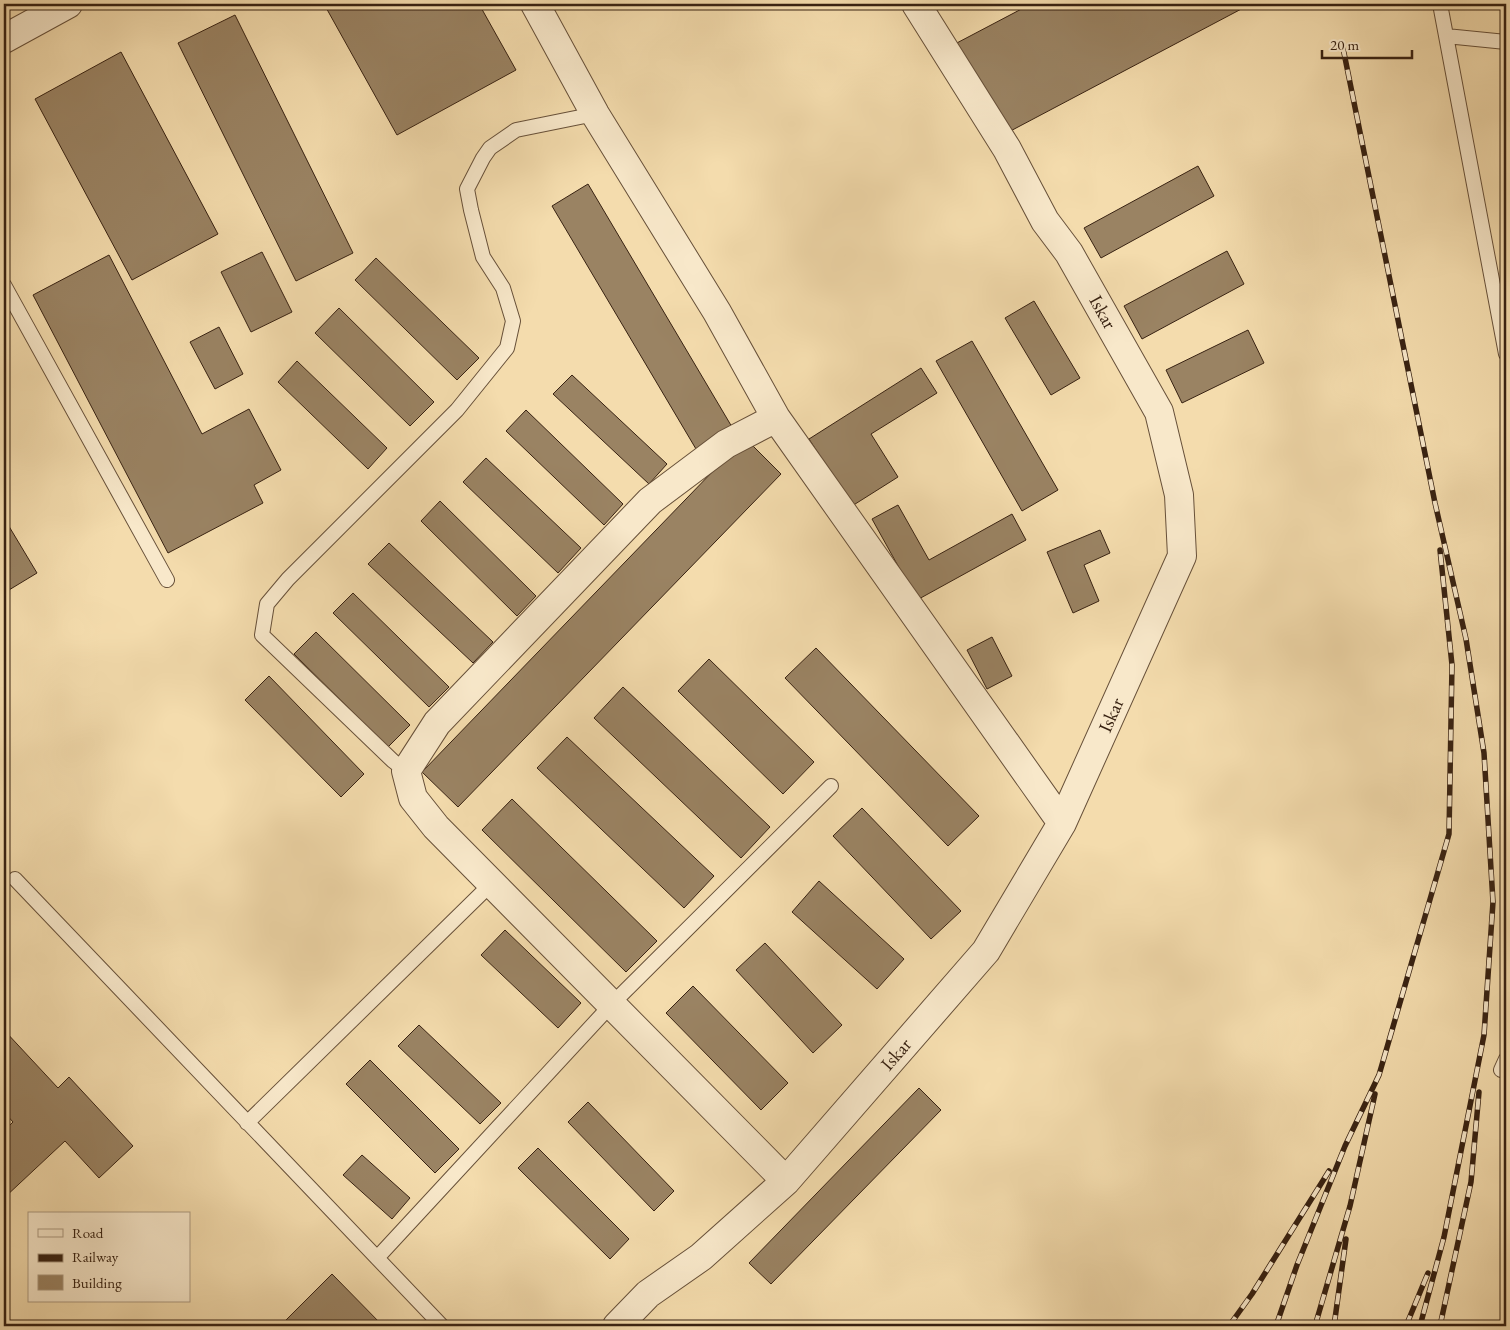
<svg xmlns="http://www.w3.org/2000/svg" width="1510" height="1330" viewBox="0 0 1510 1330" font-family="'EB Garamond',serif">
	<rect width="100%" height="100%" fill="#f4dcad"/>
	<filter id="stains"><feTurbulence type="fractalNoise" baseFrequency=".004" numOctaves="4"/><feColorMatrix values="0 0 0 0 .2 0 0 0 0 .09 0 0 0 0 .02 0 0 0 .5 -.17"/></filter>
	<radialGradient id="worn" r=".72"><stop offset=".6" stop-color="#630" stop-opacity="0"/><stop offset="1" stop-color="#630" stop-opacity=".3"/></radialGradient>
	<!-- building -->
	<path fill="#9a8363" stroke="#382212" d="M324,4H479L516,70L397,135Z
		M1031,4H1246L1247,6L1001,136L953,45Z
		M235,15L353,253L296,281L178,43Z
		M121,52L218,234L132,280L35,99Z
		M1198,166L1214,196L1101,258L1084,228Z
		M588,184L732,427L696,449L552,206Z
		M1227,251L1244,284L1142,339L1124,306Z
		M262,252L292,312L251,332L221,272Z
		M109,255L202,434L249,409L281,470L254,485L263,503L168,553L33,295Z
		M376,258L479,358L457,380L355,280Z
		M1034,301L1080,378L1051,395L1005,318Z
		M339,308L434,402L410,426L315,333Z
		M219,327L243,374L215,389L190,342Z
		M1248,330L1264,363L1182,403L1166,370Z
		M972,341L1058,490L1022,511L936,361Z
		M297,361L387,448L368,469L278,382Z
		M921,368L937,393L871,434L898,477L852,506L809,439Z
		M572,375L667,464L649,484L553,394Z
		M526,410L623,504L604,525L506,431Z
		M745,438L781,474L458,807L422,772Z
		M486,458L581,548L558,573L463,482Z
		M440,501L536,596L517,616L421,521Z
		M898,505L929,560L1012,514L1026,540L917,600L872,519Z
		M4,518L37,573L4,593Z
		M1100,530L1110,553L1084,565L1099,601L1073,613L1047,552Z
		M389,543L493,642L473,663L368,564Z
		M353,593L449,687L429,707L333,613Z
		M316,632L410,725L388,747L294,654Z
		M992,637L1012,676L987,689L967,650Z
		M816,648L979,816L948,846L785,678Z
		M709,659L814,762L783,794L678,691Z
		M269,676L364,774L341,797L245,700Z
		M623,687L770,827L741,858L594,718Z
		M567,737L714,876L684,908L537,768Z
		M512,799L657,941L626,972L482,830Z
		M862,808L961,911L931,939L833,836Z
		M819,881L904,959L877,989L792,912Z
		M505,930L581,1003L558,1028L481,955Z
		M765,943L842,1025L813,1053L736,970Z
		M693,986L788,1083L761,1110L666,1013Z
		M419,1025L501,1103L480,1124L398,1046Z
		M4,1030L58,1088L69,1077L133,1146L99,1178L65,1141L4,1198V1131L13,1122L4,1112Z
		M370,1060L459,1149L435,1173L346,1084Z
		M919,1088L941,1110L771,1284L749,1263Z
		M588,1102L674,1191L654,1211L568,1122Z
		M538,1148L629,1239L610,1259L518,1168Z
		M362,1155L410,1198L392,1219L343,1175Z
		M332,1274L383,1326H280Z"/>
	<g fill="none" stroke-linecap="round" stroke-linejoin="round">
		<!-- lane casing -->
		<g stroke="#675039" stroke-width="16">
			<path id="lane" d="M1440,4L1506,354
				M1446,36L1506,42
				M4,285L167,580
				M406,771L393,761L262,635L267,604L288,579L457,410L507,348L513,321L503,288L483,257L471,210L467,189L483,158L490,148L516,130L595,114
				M15,879L442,1326
				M1501,1070L1506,1059
				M247,1123L491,884
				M377,1258L612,1004L831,786"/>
		</g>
		<!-- street casing -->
		<g stroke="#675039" stroke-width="30">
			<path id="street" d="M535,4L595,114L717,312L776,418L1062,823
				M4,39L68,4
				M776,418L726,444L650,501L437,723L406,771L413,798L436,827L786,1181
				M617,1326L648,1294L701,1257L786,1181L986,951L1062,823L1182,556L1179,495L1159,412L1069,253L1045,221L1007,149L916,4"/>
		</g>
		<!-- lane -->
		<use href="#lane" stroke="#f8e8ca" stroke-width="14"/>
		<!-- street -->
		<use href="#street" stroke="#f8e8ca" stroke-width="28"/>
		<!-- rail casing -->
		<g stroke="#382212" stroke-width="5.5">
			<path id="rail" d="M1343,48L1435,503L1466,639L1484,753L1493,902L1484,1035L1444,1237L1420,1326
				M1229,1326L1252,1294L1329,1171
				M1276,1326L1297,1265L1345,1146L1379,1075L1449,834L1452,665L1440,550
				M1315,1326L1350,1206L1375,1094
				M1334,1326L1346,1239
				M1406,1326L1428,1273
				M1440,1326L1471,1182L1479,1092"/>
		</g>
		<!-- rail -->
		<use href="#rail" stroke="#f8e8ca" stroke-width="4" stroke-dasharray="11" stroke-linecap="butt"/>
	</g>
	<g text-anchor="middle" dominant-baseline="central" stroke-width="5" stroke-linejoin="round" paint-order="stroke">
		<!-- street labels -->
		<g font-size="19" fill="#382212" stroke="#f8e8ca">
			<text transform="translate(1103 312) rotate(61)">Iskar</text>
			<text transform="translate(1111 715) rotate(-66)">Iskar</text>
			<text transform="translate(896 1054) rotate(-49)">Iskar</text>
		</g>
	</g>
	<!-- margin -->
	<rect width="1510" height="1330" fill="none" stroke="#f4dcad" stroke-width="20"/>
	<rect x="5" y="5" width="1500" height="1320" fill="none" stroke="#382212" stroke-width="2.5"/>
	<rect x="10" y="10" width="1490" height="1310" fill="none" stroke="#382212"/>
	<!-- legend -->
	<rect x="28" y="1212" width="162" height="90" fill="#f8e8ca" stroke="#ab9980"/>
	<rect x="38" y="1229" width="25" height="8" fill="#f8e8ca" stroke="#ab9980"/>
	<text x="72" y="1238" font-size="15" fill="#382212">Road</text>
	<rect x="38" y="1254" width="25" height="8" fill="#382212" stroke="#ab9980"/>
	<text x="72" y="1262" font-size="15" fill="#382212">Railway</text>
	<rect x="38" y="1275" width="25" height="15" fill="#9a8363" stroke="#ab9980"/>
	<text x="72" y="1288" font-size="15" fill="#382212">Building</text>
	<!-- scale -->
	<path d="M1322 50v8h90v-8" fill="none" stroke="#382212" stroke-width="2.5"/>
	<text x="1330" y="50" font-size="15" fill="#382212" stroke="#f8e8ca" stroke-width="4" paint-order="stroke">20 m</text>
	<rect width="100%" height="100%" filter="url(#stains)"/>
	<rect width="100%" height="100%" fill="url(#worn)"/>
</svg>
